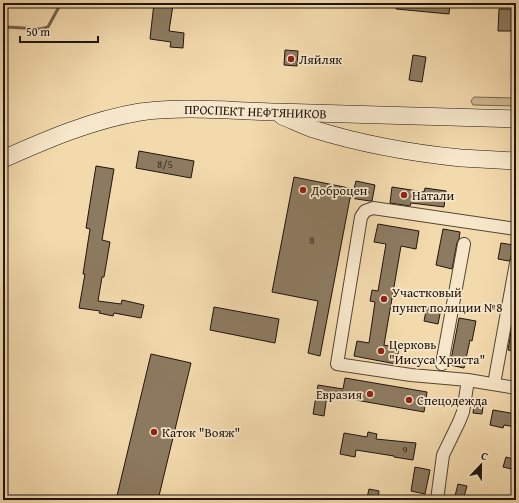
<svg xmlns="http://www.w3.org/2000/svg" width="519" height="503" viewBox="0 0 519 503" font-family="'Gentium Book Plus',serif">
	<rect width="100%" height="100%" fill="#f3daad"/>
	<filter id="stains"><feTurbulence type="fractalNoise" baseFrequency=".005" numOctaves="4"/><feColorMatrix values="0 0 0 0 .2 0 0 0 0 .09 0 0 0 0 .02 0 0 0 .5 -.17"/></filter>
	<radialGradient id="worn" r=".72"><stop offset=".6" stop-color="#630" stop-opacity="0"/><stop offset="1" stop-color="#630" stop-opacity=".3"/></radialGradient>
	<!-- green -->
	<path fill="#cfb892" stroke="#776650" d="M474,97L516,98V106L473,105L471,101Z"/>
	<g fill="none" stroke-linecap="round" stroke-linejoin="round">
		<!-- stream -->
		<path stroke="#73634d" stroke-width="3" d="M3,29L7,27L40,29L48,27L61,3
			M3,118V119
			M3,205L5,192
			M3,227V228
			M3,241L4,243L3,245"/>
	</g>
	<!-- building -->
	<path fill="#8d7b61" stroke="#1f140f" d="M154,3H165V4L173,5L169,31L184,33L183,48L170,47L171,42L150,39Z
		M396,3H450L449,14L396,9Z
		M499,9H516V31H498Z
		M285,50L298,51L297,66L284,65Z
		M413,55L426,57L422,82L409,80Z
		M139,151L194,161L191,178L136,168Z
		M96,166L114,169L102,240L110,242L104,277H102L98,301L121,304L122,300L144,305L141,318L114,313L113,316L99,313L100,311L79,308L85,274H83L90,229L86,228Z
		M294,177L354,189L356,181L375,185L372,201H370L350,198L320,356L308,353L318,301L272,292Z
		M392,187L424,192L425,188L446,191L444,207L411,203L410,206L390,203Z
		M378,224L419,231L416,249L401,246L384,345L399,348L396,364L354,356L357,341L369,343L375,302L370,301L372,290L378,291L386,244L374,242Z
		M443,229L460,232L459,239L457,243L452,269L436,265Z
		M501,243L513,245L511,258L509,261L498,259Z
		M427,306L441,309L438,324L424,321Z
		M214,307L279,319L275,343L210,330Z
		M459,318L476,321L472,341L470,340L464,368L450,365Z
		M512,326H516V352L508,350Z
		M151,354L191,363L158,500H116Z
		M345,378L427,392L424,412L327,395L324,416L313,414L318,385L343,389Z
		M475,398L484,399L482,414L473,413Z
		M493,410L516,414V427L504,425L503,428L490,425Z
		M368,432L377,434L376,439L416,443L413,460L394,457V456L356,450L355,457L340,454L344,433L367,437Z
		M506,457L516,460V470L503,467Z
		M415,467L430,470L425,494L411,491Z
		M458,484L467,486L463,500H454Z
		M369,489L379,491L378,499L367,498Z"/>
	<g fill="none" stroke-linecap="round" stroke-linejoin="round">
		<!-- street casing -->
		<g stroke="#544636" stroke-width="14">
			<path id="street" d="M516,229L373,208L365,211L361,217L337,364L411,375L468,380L516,388
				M442,364L464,244
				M494,384L516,263
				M437,500L443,455L459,422L463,412L468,380"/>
		</g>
		<!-- secondary casing -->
		<g stroke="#1f140f" stroke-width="18">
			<g id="secondary">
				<path d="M282,116C292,120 302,125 313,129C361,144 411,153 461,158C479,159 498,160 516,161"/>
				<path id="s1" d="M3,159C48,139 92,120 140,112C186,106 231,111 277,112C356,114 436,117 516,119"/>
			</g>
		</g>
		<!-- street -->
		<use href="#street" stroke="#f7e7ca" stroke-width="12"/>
		<!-- secondary -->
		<use href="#secondary" stroke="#f7e7ca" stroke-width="17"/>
	</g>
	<!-- markers -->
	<g fill="#8f2418" stroke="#f7e7ca" stroke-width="1.5">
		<circle cx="291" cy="59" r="4"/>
		<circle cx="303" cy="190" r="4"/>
		<circle cx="404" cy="195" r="4"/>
		<circle cx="384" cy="299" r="4"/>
		<circle cx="381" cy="351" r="4"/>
		<circle cx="370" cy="394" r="4"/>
		<circle cx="409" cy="400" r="4"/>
		<circle cx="154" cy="432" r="4"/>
	</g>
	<g text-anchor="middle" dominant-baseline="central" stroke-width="3.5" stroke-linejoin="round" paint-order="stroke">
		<!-- number labels -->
		<g font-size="11" fill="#3a2e24">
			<text x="165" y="164">8/5</text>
			<text x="312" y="240">8</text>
			<text x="405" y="450">9</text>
		</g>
		<!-- poi labels -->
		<g font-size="13" fill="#1f140f" stroke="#f7e7ca" text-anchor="start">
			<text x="299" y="59">Ляйляк</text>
			<text x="311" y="190">Доброцен</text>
			<text x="412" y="195">Натали</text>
			<text x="392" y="292">Участковый<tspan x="392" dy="15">пункт полиции №8</tspan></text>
			<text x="389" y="344">Церковь<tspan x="389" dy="15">"Иисуса Христа"</tspan></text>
			<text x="362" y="394" text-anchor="end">Евразия</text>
			<text x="417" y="400">Спецодежда</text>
			<text x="162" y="432">Каток "Вояж"</text>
		</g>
		<!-- street labels -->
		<g font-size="13" fill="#1f140f" stroke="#f7e7ca">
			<text stroke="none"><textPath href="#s1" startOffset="261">ПРОСПЕКТ НЕФТЯНИКОВ</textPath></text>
		</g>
	</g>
	<!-- margin -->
	<rect width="519" height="503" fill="none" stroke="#f3daad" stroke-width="16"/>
	<rect x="4" y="4" width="511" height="495" fill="none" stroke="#1f140f" stroke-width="2"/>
	<rect x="8" y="8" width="503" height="487" fill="none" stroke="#1f140f"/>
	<!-- north arrow -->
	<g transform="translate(481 465) rotate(22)" stroke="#f7e7ca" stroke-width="3" paint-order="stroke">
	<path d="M0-3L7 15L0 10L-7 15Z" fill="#1f140f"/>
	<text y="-6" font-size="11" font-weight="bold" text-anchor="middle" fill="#1f140f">С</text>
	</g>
	<!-- scale -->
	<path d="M20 36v6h78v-6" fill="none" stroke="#1f140f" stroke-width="2"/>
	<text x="26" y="36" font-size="12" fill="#1f140f" stroke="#f7e7ca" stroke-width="3" paint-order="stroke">50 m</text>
	<rect width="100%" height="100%" filter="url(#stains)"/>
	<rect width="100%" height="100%" fill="url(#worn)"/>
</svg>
